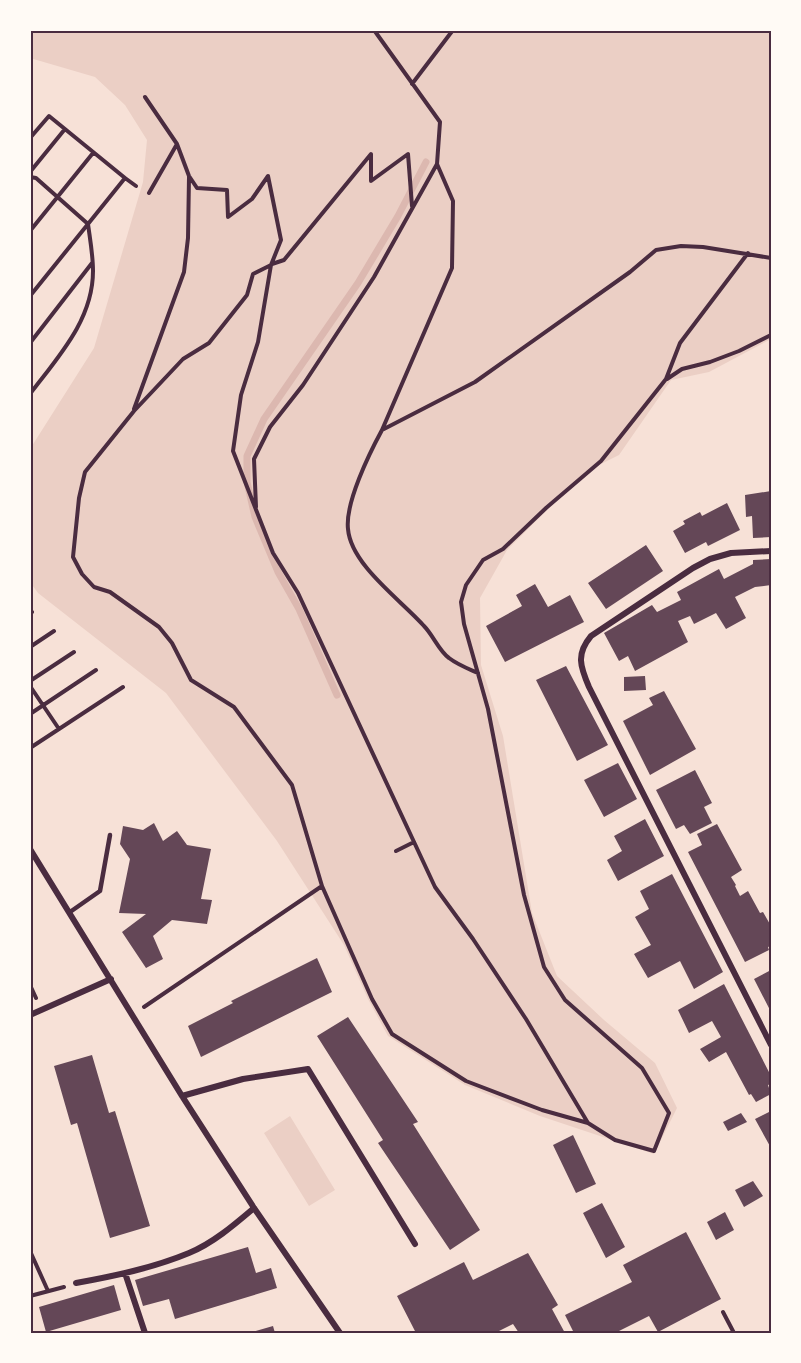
<svg xmlns="http://www.w3.org/2000/svg" width="801" height="1363" viewBox="0 0 801 1363" font-family="'Fira Sans Condensed',sans-serif">
	<rect width="100%" height="100%" fill="#f7e1d7"/>
	<!-- green -->
	<path fill="#ebcfc5" d="M30,30H771V339L709,372L671,380L619,455L585,472L507,550L480,598L481,665L503,736L532,913L557,976L604,1020L655,1063L677,1108L654,1154L540,1116L465,1085L388,1036L368,999L344,945L277,841L166,693L38,593L30,582V449L94,348L143,182L147,140L125,105L95,77L30,58Z
		M290,1116L335,1190L309,1206L264,1133Z"/>
	<g fill="none" stroke-linecap="round" stroke-linejoin="round">
		<!-- stream -->
		<path stroke="#dcb8b0" stroke-width="7" d="M337,695L299,609L278,572L255,517L247,482V456L264,419L358,283L398,216L426,162"/>
	</g>
	<!-- building -->
	<path fill="#644757" d="M771,491V537L753,538L752,516L746,517L745,495Z
		M727,503L740,530L708,546L706,542L685,553L673,531L685,524L683,521L700,512L702,516Z
		M646,545L663,571L606,609L588,583Z
		M771,559V585L755,587L735,597L746,618L726,629L716,613L694,624L690,616L678,621L688,642L635,671L628,656L619,661L604,633L652,605L657,612L681,600L677,592L719,569L724,579L753,564V560Z
		M535,584L548,607L570,595L584,622L505,662L486,626L522,606L516,595Z
		M566,666L608,745L577,761L536,680Z
		M645,676L646,690L624,691V677Z
		M664,691L696,749L650,775L623,721L653,705L649,698Z
		M618,763L637,799L604,817L584,780Z
		M695,770L712,803L704,807L712,823L690,834L684,825L676,829L656,790Z
		M645,819L664,856L618,881L607,860L622,851L614,836Z
		M154,823L163,841L177,831L187,845L211,849L201,899L212,900L207,924L172,920L153,936L163,959L146,968L122,932L146,914L119,913L130,859L120,844L123,826L143,830Z
		M717,824L742,870L731,877L736,885L735,886L740,896L748,891L760,913L763,912L771,926V946L768,947L769,950L745,962L688,852L702,845L697,834Z
		M672,874L723,972L694,989L680,961L648,978L634,954L651,945L635,917L649,909L640,891Z
		M317,958L332,992L201,1057L188,1026L233,1003L231,1001Z
		M771,970V1012L754,979Z
		M724,984L771,1076V1084L768,1085L771,1094L756,1102L751,1094L749,1095L726,1052L709,1062L700,1049L721,1037L712,1021L689,1033L678,1010Z
		M348,1017L418,1122L413,1124L480,1230L450,1250L378,1143L383,1140L317,1036Z
		M92,1055L109,1113L115,1111L150,1226L110,1238L77,1123L71,1125L54,1066Z
		M771,1111V1148L755,1119Z
		M741,1113L747,1122L728,1131L723,1122Z
		M573,1135L596,1184L576,1193L553,1145Z
		M753,1181L763,1196L744,1207L735,1190Z
		M602,1203L625,1247L606,1258L583,1213Z
		M725,1212L734,1230L716,1240L707,1222Z
		M686,1232L721,1299L658,1332L649,1316L615,1333H574L565,1315L632,1282L623,1265Z
		M248,1247L256,1273L271,1268L277,1288L175,1319L169,1299L143,1306L135,1280Z
		M528,1253L558,1305L552,1309L565,1333H519L513,1324L495,1333H416L397,1296L464,1262L473,1280Z
		M114,1285L121,1310L46,1332L39,1307Z
		M273,1326L275,1333H252V1332Z"/>
	<g fill="none" stroke-linecap="round" stroke-linejoin="round">
		<!-- path -->
		<path stroke="#4a2c40" stroke-width="4" d="M412,84L453,30
			M145,97L177,144
			M30,138L49,116L125,178L88,224C90,239 93,255 93,271C93,320 58,357 30,394
			M437,164L453,201L452,268L382,430L475,382L630,272L656,250L681,246L703,247L771,258
			M30,172L65,129
			M30,177L36,178L88,224L30,296
			M125,178L136,186
			M149,193L177,144L189,176L197,188L227,190L228,217L252,199L268,176L281,240L271,265
			M30,231L93,153
			M272,264L284,260L371,154V181L408,154L412,206
			M30,343L92,263
			M667,379L682,369L710,362L739,351L771,335
			M134,409L184,272L188,238L189,177
			M382,430C369,454 345,503 348,529C351,565 401,600 424,626C433,635 439,651 449,658C458,665 469,669 478,673
			M256,507L254,459L270,427L303,385L374,277L437,164L440,122L374,30
			M30,614L32,612
			M30,647L54,631
			M30,681L74,652
			M30,686L59,729L30,748
			M30,714L96,670
			M59,729L123,687
			M396,851L414,842
			M30,985L36,998
			M144,1007L322,886
			M588,1123L542,1110L466,1081L392,1034L372,999L322,886L292,785L234,707L191,680L172,643L159,627L110,592L94,587L82,574L73,557L79,498L85,472L134,411L183,359L209,343L247,295L253,274L271,265L258,342L241,395L233,451L273,553L298,593L435,887L473,939L526,1019L588,1123L615,1140L654,1151L669,1113L642,1068L565,1000L544,967L524,895L488,709L464,624L461,602L466,585L483,560L503,549L546,508L601,461L666,379L680,343L748,253
			M30,1251L48,1291
			M30,1296L64,1287
			M723,1312L734,1333"/>
		<!-- service -->
		<path stroke="#4a2c40" stroke-width="4.5" d="M70,912L100,891L110,835"/>
		<!-- minor -->
		<path stroke="#4a2c40" stroke-width="6" d="M771,551L731,553L710,559L693,568L591,636C576,654 580,666 589,687L771,1045
			M30,849L182,1096L254,1208L340,1333
			M30,1015L111,979
			M182,1096L243,1079L308,1069L415,1244
			M125,1273L145,1333
			M76,1283C114,1276 153,1268 189,1253C213,1243 234,1225 254,1208"/>
	</g>
	<!-- border -->
	<rect width="801" height="1363" fill="none" stroke="#fffaf5" stroke-width="63"/>
	<rect x="32" y="32" width="738" height="1300" fill="none" stroke="#4a2c40" stroke-width="2"/>
</svg>
